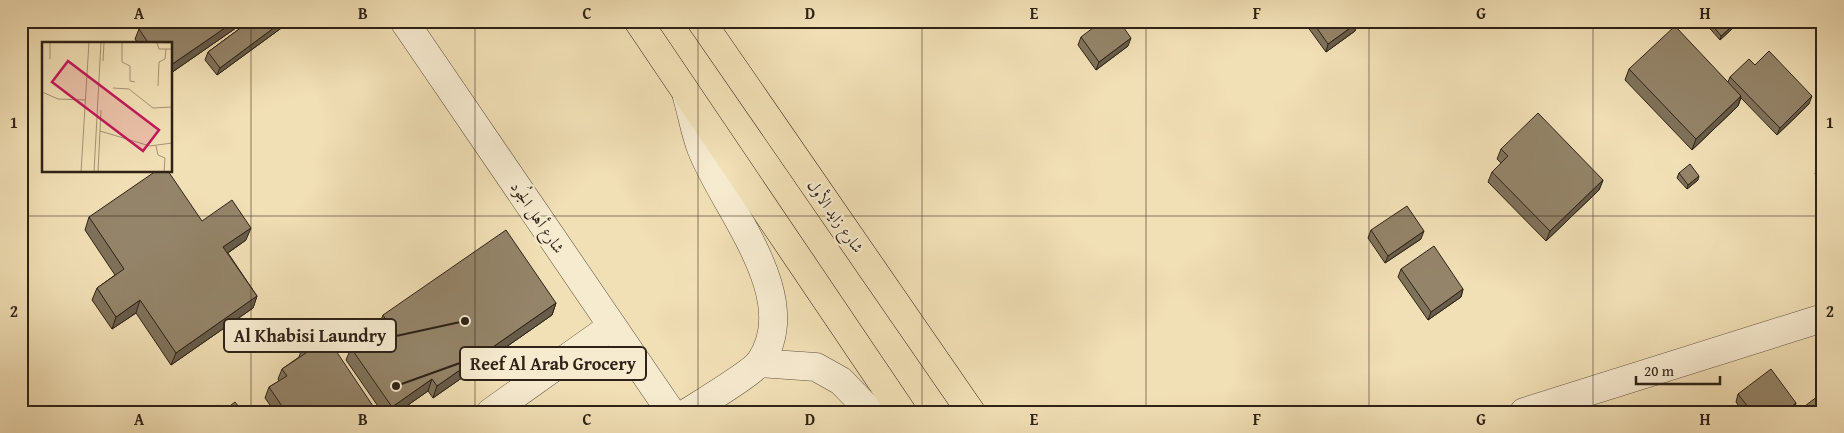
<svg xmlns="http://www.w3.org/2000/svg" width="1844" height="433" viewBox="0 0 1844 433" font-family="'Gentium Book Plus',Amiri,serif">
	<rect width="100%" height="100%" fill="#f1dfb5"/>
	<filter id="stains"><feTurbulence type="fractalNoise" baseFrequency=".004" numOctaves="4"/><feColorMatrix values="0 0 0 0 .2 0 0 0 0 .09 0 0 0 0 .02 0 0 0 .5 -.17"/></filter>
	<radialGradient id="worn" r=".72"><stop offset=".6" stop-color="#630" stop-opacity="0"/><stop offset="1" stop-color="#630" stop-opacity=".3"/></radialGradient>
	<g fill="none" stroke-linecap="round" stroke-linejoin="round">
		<!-- minor casing -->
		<g stroke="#60513e" stroke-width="29">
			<path id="minor" d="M404,21L671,412
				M687,97C692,114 695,132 701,148C723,207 805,297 760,362C752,373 702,403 688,412
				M759,363L816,367L841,381L871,412
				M491,412L612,326
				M1524,412L1823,318"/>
		</g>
		<!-- primary casing -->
		<g stroke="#2f2216" stroke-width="29">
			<path id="primary" d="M638,21L902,412
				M701,21L971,412"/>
		</g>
		<!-- minor -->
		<use href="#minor" stroke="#f6eacf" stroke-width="28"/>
		<!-- primary -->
		<use href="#primary" stroke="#f1dfb5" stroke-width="28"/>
	</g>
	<!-- wall -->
	<path fill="#7f725a" stroke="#2f2216" d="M150,21H246L171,73V44H138L135,39L139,29Z
		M250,21H291L217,75L205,60L208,52Z
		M1309,21H1356L1357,23L1355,31L1326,52L1307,26Z
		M1706,21H1735L1734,27L1720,40L1705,23Z
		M1081,37L1128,46L1096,70L1078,45Z
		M1755,65L1809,104L1777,135L1741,98L1738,106L1692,150L1625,80L1629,69L1728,82L1730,77Z
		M1501,149L1603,180L1599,190L1546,241L1488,182L1492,172L1501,163L1497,159Z
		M1823,162V182L1815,174L1818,166Z
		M1679,173L1698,180L1687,189L1677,178Z
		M89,217L246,240L228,253L257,296L253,308L171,365L136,313L112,329L92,300L97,288L115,275L85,230Z
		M1371,230L1421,239L1385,263L1368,238Z
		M1401,269L1463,289L1461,297L1428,320L1398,277Z
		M556,303L552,315L433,398L428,391L398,412H382L346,360L351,348L379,329L378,327L383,315Z
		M302,348L377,412H275L265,398L269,387L279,381L278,379L282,369L299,357Z
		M1738,394L1796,403L1793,410L1791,412H1743L1736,402Z
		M1805,406L1823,412H1805L1804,410Z"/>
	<!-- shaded-wall -->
	<path fill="#685c4a" stroke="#2f2216" d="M235,21H246L171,73V65Z
		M283,21H291L217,75L220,68Z
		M1357,23L1355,31L1326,52L1328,44Z
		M1736,23L1734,27L1720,40L1721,36Z
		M1131,38L1128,46L1096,70L1099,62Z
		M1741,96L1738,106L1692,150L1696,139Z
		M1812,96L1809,104L1777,135L1780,128Z
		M1699,176L1698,180L1687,189L1688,185Z
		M1603,180L1599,190L1546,241L1550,231Z
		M251,228L246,240L219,259L223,247Z
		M1424,231L1421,239L1385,263L1388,256Z
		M1463,289L1461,297L1428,320L1431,312Z
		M257,296L253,308L171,365L176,353Z
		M140,300L136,313L112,329L116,317Z
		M556,303L552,315L433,398L437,386Z
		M432,379L428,391L398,412H390L392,407Z
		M1796,403L1793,410L1791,412H1784Z"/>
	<!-- building -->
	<path fill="#948469" stroke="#2f2216" d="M150,21H235L171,65V44H149L139,29Z
		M250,21H283L220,68L208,52Z
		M1102,21H1119L1131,38L1099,62L1081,37Z
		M1312,21H1356L1357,23L1328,44Z
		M1709,21H1735L1736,23L1721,36Z
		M1675,26L1741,96L1696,139L1629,69Z
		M1769,51L1812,96L1780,128L1730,77L1749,59L1755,65Z
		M1538,113L1603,180L1550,231L1492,172L1508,156L1501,149Z
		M1823,162V171L1818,166Z
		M1690,164L1699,176L1688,185L1679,173Z
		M156,171H168L202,221L232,200L251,228L223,247L257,296L176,353L140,300L116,317L97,288L124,269L89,217Z
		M1407,206L1424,231L1388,256L1371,230Z
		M506,230L556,303L437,386L432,379L392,407L351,348L388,323L383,315Z
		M1434,246L1463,289L1431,312L1401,269Z
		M324,333L377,412H286L269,387L287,376L282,369L306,353L302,348Z
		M1771,369L1796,403L1784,412H1752L1738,394Z
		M1818,396L1823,402V412H1810L1805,406Z
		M235,402L243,412H209L218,405L222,412Z"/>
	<!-- grid -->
	<path fill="none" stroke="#2f2216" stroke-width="1" stroke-opacity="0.55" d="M251,21V412M475,21V412M698,21V412M922,21V412M1146,21V412M1369,21V412M1593,21V412M21,216H1823"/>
	<g text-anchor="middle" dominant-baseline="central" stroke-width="4.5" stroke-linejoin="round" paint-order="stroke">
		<!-- street labels -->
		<g font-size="16" fill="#2f2216" stroke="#f6eacf">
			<text transform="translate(836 216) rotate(55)">شارع زايد الأول</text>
			<text transform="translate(538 217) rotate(56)">شارع أهل الجُود</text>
		</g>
	</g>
	<!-- overview -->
	<g transform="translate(42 42)">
		<rect width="130" height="130" fill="#f1dfb5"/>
		<path fill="none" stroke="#a39375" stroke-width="1" d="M80,0V20L88,24V39L93,40M88,0L130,1M115,1L117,7H130M8,17V0M61,19L62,0M0,32V50M116,44L117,20L123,17L124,7M71,46L87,47L111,66L130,65M0,50L16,57L44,58M58,89L108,104L130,101M114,104L116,113L123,116L122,130M39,130L47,0M52,130L59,0M56,130L59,68"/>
		<path fill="#c2185b" fill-opacity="0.15" stroke="#c2185b" stroke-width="2.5" d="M26,19L117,88L101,109L10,40Z"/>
		<rect width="130" height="130" fill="none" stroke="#2f2216" stroke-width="2.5"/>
	</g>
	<!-- callouts -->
	<path fill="none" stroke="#2f2216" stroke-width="2" d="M465 321L396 336M396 386L460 363"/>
	<g fill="#2f2216" stroke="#f6eacf" stroke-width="2">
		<circle cx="465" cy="321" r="5"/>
		<circle cx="396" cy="386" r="5"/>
	</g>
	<g fill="#f6eacf" stroke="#2f2216" stroke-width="2">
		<rect x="224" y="319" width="172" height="33" rx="5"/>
		<rect x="460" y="347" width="186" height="33" rx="5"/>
	</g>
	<g font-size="18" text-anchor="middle" font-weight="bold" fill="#2f2216">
		<text x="310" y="342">Al Khabisi Laundry</text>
		<text x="553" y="370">Reef Al Arab Grocery</text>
	</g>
	<!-- margin -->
	<rect width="1844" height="433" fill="none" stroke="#f1dfb5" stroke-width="55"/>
	<!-- scale -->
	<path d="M1636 376v8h84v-8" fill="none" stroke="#2f2216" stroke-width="2.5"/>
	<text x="1644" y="376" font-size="15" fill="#2f2216" stroke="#f6eacf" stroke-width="4" paint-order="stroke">20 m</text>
	<rect x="28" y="28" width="1788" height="378" fill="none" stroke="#2f2216" stroke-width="2"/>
	<g font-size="16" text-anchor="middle" font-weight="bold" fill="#2f2216">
		<text x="139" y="19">A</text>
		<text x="363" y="19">B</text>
		<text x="587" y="19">C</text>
		<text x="810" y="19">D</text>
		<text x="1034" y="19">E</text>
		<text x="1257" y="19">F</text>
		<text x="1481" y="19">G</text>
		<text x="1705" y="19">H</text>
		<text x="14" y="128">1</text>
		<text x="1830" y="128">1</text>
		<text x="14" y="317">2</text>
		<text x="1830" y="317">2</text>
		<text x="139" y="425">A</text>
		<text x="363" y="425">B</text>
		<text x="587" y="425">C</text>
		<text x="810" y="425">D</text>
		<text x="1034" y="425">E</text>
		<text x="1257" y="425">F</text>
		<text x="1481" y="425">G</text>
		<text x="1705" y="425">H</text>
	</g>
	<rect width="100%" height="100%" filter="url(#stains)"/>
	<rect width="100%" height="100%" fill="url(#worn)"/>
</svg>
